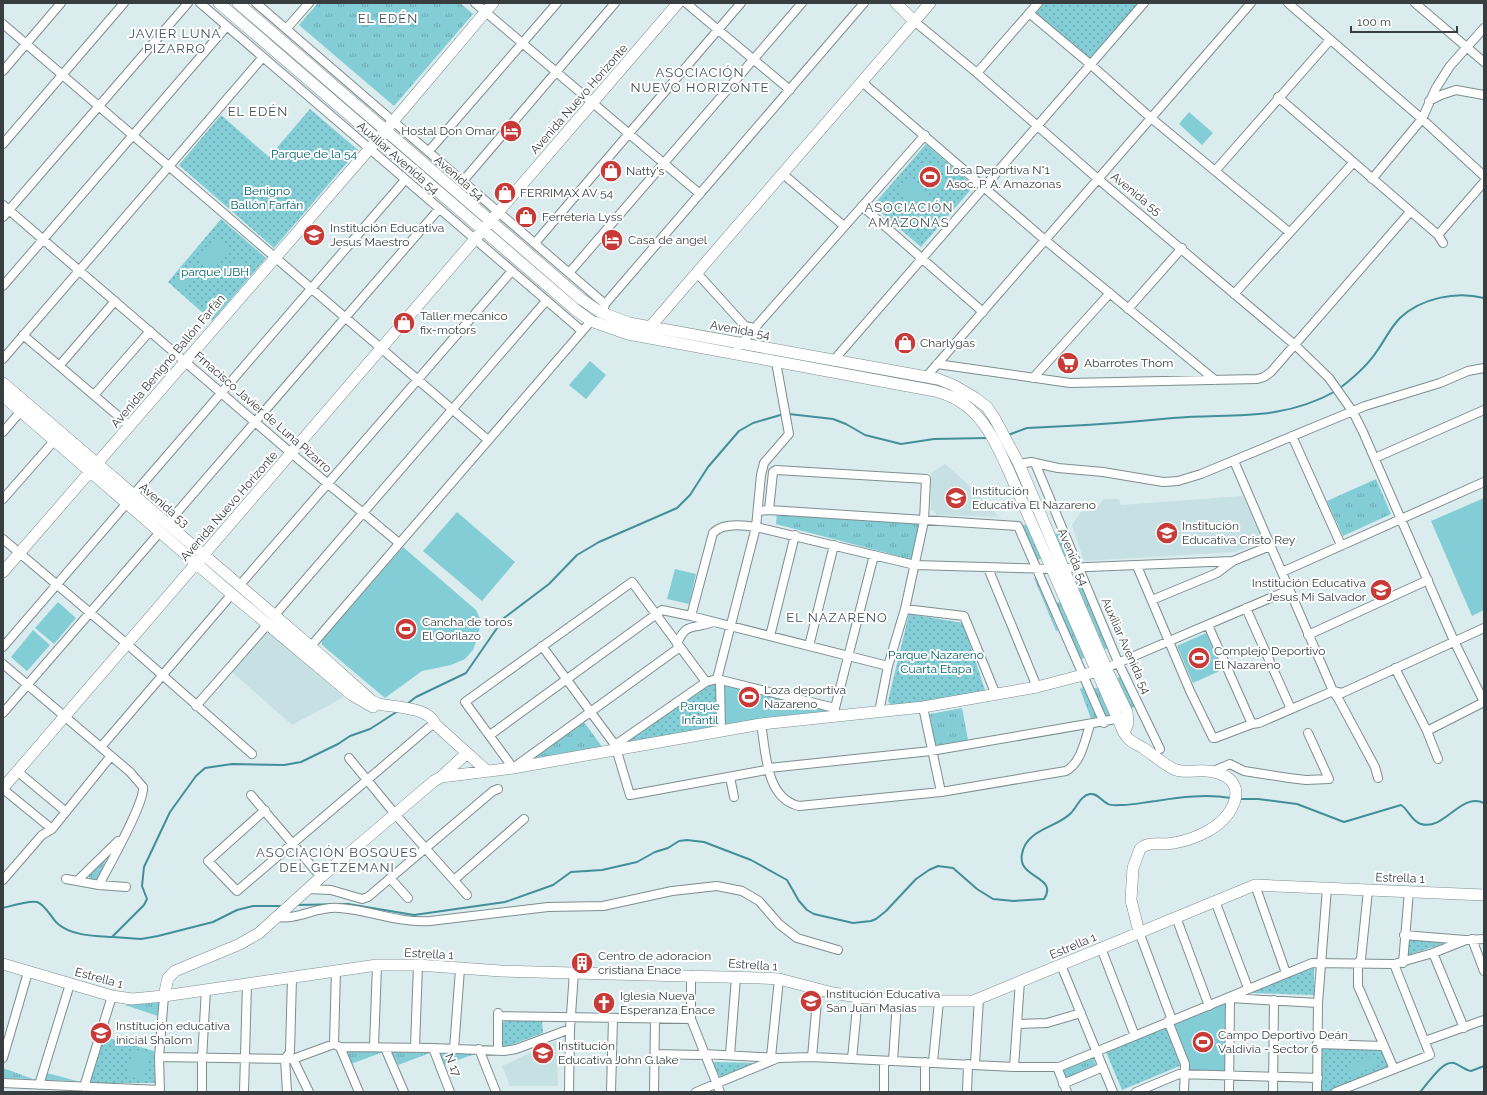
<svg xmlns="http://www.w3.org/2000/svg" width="1487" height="1095" viewBox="0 0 1487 1095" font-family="Raleway,sans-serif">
	<defs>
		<pattern id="grass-tufts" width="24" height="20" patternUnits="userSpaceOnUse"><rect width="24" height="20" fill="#82cdd6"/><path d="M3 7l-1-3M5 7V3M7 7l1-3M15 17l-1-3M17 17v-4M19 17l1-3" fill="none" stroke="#6ba8af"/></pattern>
		<pattern id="park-dots" width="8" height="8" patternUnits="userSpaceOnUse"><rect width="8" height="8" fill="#82cdd6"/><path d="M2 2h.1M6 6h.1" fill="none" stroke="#6ba8af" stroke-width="1.8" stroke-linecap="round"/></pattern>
	</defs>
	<rect width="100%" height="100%" fill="#dbecee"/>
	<!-- built -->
	<path fill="#c6e0e3" d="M945,464L970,486L999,517L937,515L931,510V473Z
		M1243,496L1263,541L1235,552L1084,561L1072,525L1081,512L1098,506L1104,499H1119L1121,505Z
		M267,630L344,697L292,725L232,672Z
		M556,1041L558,1086H510L502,1066Z"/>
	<!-- grass -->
	<path fill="url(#grass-tufts)" d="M318,3H460L473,14L394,106L299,25Z
		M273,37L371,123L368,127L270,41Z
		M758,351L944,385L972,402L756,354Z
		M1376,479L1391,514L1343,536L1327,501Z
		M777,513L918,523L919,526L912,559H910L776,524Z
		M1022,525H1030L1044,558L1037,560Z
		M1060,533L1070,557L1063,556L1054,534Z
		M1034,578H1036L1058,631H1056Z
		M1079,579L1109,648L1103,650L1074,581Z
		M1062,601L1086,657L1079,660L1056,603Z
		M1122,676L1136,706L1130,709L1115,679Z
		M1083,687L1097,719H1091L1080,689Z
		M1099,687L1113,716L1106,718L1092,689Z
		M962,708L968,740L935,745L930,714Z
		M584,722L603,748L525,763Z
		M107,857L98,879L96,880L90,879L88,875Z
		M160,1002L158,1016L125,1005Z
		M347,1051L383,1052L351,1064L346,1052Z
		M392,1052L430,1053L398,1065Z
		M438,1052L474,1053L475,1054L444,1065Z
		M1093,1058L1096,1065L1064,1079L1061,1071Z
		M3,1068L33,1079L3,1078Z
		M47,1073L77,1081L45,1080Z"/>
	<!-- park -->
	<path fill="url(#park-dots)" d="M1041,3H1139L1089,59L1033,12Z
		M310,109L358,150L274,248L179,165L221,115L269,157Z
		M926,144L974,186L921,247L877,209L876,202Z
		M221,219L266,258L212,321L168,282Z
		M909,614L963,623L986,693L892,707L888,701Z
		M718,684V728L628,745L626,741L710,685Z
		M1408,939L1452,941L1408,955Z
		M1314,967V995L1253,993V992Z
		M505,1021H542L543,1033L505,1047L502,1045L503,1023Z
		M1166,1027L1182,1065L1122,1090L1106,1052Z
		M102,1036L154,1051L155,1083H89Z
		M1321,1047L1381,1049L1388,1068L1327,1092H1322Z
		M712,1062L756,1063L720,1077Z"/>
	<!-- pitch -->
	<path fill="#82cdd6" d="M1189,112L1213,133L1202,145L1179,124Z
		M924,161L947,180L936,192L914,174Z
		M909,179L930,197L919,209L898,191Z
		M938,205L947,212L936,224L928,217Z
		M217,237L230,249L212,269L198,258Z
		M236,258L245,265L232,281L223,274Z
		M191,264L199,270L182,290L174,284Z
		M590,361L606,375L586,399L569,385Z
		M1484,498V610L1472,616L1431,521Z
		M457,512L515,562L482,601L423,551Z
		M403,547L476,610L481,621L478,636L473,650L465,659L451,665L422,671L385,698L322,645V640Z
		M675,569L696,574L689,604L667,599Z
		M58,602L76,618L54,644L35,628Z
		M33,630L50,645L27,671L11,657Z
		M1206,633L1222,670L1193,683L1177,646Z
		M723,683L829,710L828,713L725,727Z
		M1226,1003L1225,1071L1189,1070L1188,1061L1174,1023Z
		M134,1049L151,1054L143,1081L126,1075Z
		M1374,1056L1378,1065L1352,1076L1348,1066Z"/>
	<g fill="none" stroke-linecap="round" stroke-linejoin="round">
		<!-- stream -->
		<path stroke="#428f99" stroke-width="2" d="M1340,388C1353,378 1368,365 1377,351C1385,340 1390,328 1400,318C1421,298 1456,291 1484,298
			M789,414L833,419L846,424L865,435L901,444L934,439L988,438
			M1008,435L1027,428C1076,426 1125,423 1173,418C1233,413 1280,422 1336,391
			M407,704L416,697L466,673L504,618L549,584L577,555L599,542L677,508L690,495L708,467L739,431L753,423L784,414
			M1239,799H1258L1297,804L1344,822L1401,805C1409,810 1411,821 1421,824C1445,831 1460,792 1484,803
			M295,905L348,904L414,915L505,902L553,885L571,872L602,870L637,862L655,852L668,848L679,841L687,840L704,842L751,860L787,880L799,901L807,910L814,914L853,923L871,921L876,919L886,911L916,879L929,870L938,866L953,868L977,889L993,899L1014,901L1044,899C1059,876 1017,879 1022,854C1026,829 1057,828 1071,813C1077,807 1081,795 1090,794C1098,793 1101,801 1108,804C1111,806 1119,805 1123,805C1133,805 1145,802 1156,801C1181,797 1206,794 1231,798
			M3,908C11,906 30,900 37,902C46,905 51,918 58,924C72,936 95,936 112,937L144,905L147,899L142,886L144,867L170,812L196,776L205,768L232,764L284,765L301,762L338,744L350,736L370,729L398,711
			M113,937L141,939L158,936L213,922L237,910L253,906H283
			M1420,1092C1428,1084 1442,1060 1454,1063C1460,1065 1465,1070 1471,1071L1484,1066"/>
		<!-- street casing -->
		<g stroke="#7e8d8f" stroke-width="10">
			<path id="street" d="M200,3L582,331
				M256,3L605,304
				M475,3L700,194
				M686,3L790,90
				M1288,3L1422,119L1484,176
				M1415,3L1484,62
				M1029,13L1090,64L1151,118L1289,232
				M914,21L977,73L1098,179L1295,345L1329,378L1353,412L1363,432L1454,641L1484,702
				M3,24L488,440
				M287,28L309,3
				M3,71L61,3
				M977,73L1038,3
				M862,82L1045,240L1215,380
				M1278,97L1438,235L1443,243
				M1429,101L1441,95L1456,90L1484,95
				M3,144L124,3
				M429,151L557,3
				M1215,171L1330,40
				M783,174L844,226
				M1372,179L1422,119L1436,88L1450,66L1484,28
				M463,181L615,3
				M3,205L291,453L399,543
				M862,206L983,312
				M3,217L188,3
				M1438,235L1484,182
				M535,243L741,3
				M569,273L802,3
				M697,273L745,326L754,328
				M3,286L227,26
				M1234,294L1353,163
				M604,308L605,304L864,3
				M1128,309L1182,248
				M23,335L130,426
				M738,347L925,135
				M3,359L263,57
				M833,361L1144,3
				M937,364L1070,383L1257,379L1264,377L1271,372L1410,212
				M60,365L115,301
				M926,377L1251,3
				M1033,378L1110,293
				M95,394L150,331
				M3,432L21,411
				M1292,436L1341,545
				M1375,458L1484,410
				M1234,461L1333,691L1339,700L1375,767L1378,778
				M1035,463L1118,662L1160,749
				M1019,464L1031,462L1058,468L1103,472L1163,482L1178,481L1201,474L1365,406L1440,383L1468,371L1484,368
				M133,495L405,180
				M3,499L54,441
				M769,510L773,472L776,470L926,479L924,521L905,609L888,666L879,712
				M758,511L769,510L1018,526L1104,723
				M167,524L439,209
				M3,539L127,644L252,754
				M1137,566L1190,691L1213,738H1215L1252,724L1259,723L1333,691L1342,693L1484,628
				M988,568L1037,687
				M1064,568L1233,561L1270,546
				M1282,572L1484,482
				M239,586L511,272
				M1152,600L1217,573L1233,561
				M1246,608L1291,709
				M905,609L964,616L996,695
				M274,616L546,301
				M691,616L713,533C722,523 744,525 756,527L915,565L1052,569
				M1208,625L1252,724
				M1308,635L1428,580
				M770,636L795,535
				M677,644C686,621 694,630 713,622
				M311,646L591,321
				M542,646L615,745L630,795L766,770L769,768L931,751L1122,718
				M809,646L834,545
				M3,647L127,503
				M680,647L513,768L465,702L632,582L706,682
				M3,664L130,772L143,787C145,803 108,867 99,885
				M1106,668L1289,590
				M1395,668L1427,731L1438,759
				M717,679L756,527L761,475L764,463L789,434L776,362
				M720,680L721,731
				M196,706L268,624
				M923,707L941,792
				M3,713L160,532
				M835,713V708L874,555
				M761,724C766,751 765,798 799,806L941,792L1066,771C1081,763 1085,740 1090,725
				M1427,731L1484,702
				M490,735L662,610L691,616L888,666
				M615,745L706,682L717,679L835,708
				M101,747L232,594
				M349,758L395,814L467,895
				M17,771L65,811
				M1211,772L1230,764L1244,771L1289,778L1306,780L1329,779L1308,733
				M730,777L734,797
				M3,789L52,829
				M251,795L321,877
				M265,810L208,861L237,891L428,728L435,724
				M390,878L408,898
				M66,879L99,885L126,887
				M3,880L42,835L52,829L111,756
				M78,880L118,841
				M454,880L524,819
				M1255,885L1286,973
				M307,889L331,890L362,899L368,897L493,791L498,789
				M1368,890L1361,959L1358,963V986L1394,1069
				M1215,901L1248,988
				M277,917C299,920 317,906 339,908C371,910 396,923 430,921L548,907L603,906L672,891L717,886L742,891L759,901L779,924L797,938L838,950
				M1176,917L1209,1006
				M1139,932L1172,1020
				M1404,935L1465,940
				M1472,939L1484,971
				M1101,948L1135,1036
				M1433,953L1464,1028
				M1403,963L1409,891
				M1061,965L1113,1092
				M691,975V1019L720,1092
				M498,1013V1050
				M499,1016L691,1019
				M1168,1021L1185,1064L1184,1092
				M1018,1024L1047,1023L1081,1013
				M1425,1041L1484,1020
				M334,1044L336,970
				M1317,1044L1383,1046
				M340,1047L359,1092
				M374,1047L377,965
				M415,1047L418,965
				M385,1048L404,1092
				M433,1048L450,1092
				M454,1049L460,969
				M479,1049L496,1092
				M655,1054L698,1055L704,1054L779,1058L812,1057L1014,1067H1059L1312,963L1394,964L1433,953L1466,940L1484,939
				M730,1055L736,977
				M159,1057L293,1059L334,1044L340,1047L433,1048L504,1051L516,1049L570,1029
				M771,1057L779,979
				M812,1057L818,989
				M3,1058L28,972
				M293,1059L309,1092
				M852,1059L858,997
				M893,1061L897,1001
				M925,1062V1092
				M933,1062L939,1001
				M975,1064L979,998
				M1014,1067L1020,981
				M1057,1067L1067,1092
				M3,1083L160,1090
				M1063,1084L1103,1067
				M39,1085L70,984
				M84,1087L112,996
				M160,1092L159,1057L164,996
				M202,1092V1059L206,989
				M244,1092L247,984
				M287,1092L285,1059L290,1052L292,977
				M569,1092L570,1029L574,972
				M611,1092L613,1018
				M654,1092L655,1019
				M696,1092L776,1059
				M884,1092V1061
				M967,1092L968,1064
				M1136,1092L1179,1074L1318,1078
				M1229,1092L1230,998L1318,1003
				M1273,1092L1274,1000
				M1317,1092L1318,1003L1327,888
				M1336,1092L1430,1055L1394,964"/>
		</g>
		<!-- secondary casing -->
		<g stroke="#7e8d8f" stroke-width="12">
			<path id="secondary" d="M219,3L576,310L591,321L628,334L935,391C977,402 990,431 1007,467L1124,733C1126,736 1128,739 1130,740C1134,744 1139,745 1143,748C1154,755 1165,766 1176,770C1186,773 1197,770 1207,771C1235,774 1244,791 1228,814C1215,832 1187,842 1166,844C1157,844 1147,842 1140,849L1133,868L1131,900L1139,932
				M238,3L581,299L600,312L629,323L938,379L953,385L975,398L987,407L995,419L1019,464L1106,668L1127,712L1128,723L1124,733
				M896,3L914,21
				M650,327L930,3
				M3,383L316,651L372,701L378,704C393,707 429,707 435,724L487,771
				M3,396L228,591L352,695L373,707
				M3,572L385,131L493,3
				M441,777L467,753
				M3,788L678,3
				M3,964L112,996L132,999L164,996L377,965H418L501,971L760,978L779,979L833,993L858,997L897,1001H973L1255,885L1484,895
				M164,996L168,978L175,971L240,944L259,933L321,877L434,781L441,777L513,768L761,724L923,707L1037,687L1102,670"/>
		</g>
		<!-- street -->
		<use href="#street" stroke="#fff" stroke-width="8"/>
		<!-- secondary -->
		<use href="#secondary" stroke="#fff" stroke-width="11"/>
	</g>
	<!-- icons -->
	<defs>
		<g id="hotel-disc" transform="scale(1.15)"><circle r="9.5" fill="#c83a38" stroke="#fff"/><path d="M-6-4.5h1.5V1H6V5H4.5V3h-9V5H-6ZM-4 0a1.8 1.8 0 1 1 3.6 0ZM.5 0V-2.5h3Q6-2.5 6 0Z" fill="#fff"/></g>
		<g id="shop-disc" transform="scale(1.15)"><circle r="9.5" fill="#c83a38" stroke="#fff"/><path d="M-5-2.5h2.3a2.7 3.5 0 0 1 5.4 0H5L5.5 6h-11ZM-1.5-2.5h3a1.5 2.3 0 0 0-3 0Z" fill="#fff"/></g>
		<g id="stadium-disc" transform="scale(1.15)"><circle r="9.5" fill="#c83a38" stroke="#fff"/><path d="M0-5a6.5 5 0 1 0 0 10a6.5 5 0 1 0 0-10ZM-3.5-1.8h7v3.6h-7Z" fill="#fff"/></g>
		<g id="school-disc" transform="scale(1.15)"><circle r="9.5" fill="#c83a38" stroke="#fff"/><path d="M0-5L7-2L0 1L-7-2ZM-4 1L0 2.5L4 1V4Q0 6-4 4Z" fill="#fff"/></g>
		<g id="supermarket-disc" transform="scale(1.15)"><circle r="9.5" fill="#c83a38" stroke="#fff"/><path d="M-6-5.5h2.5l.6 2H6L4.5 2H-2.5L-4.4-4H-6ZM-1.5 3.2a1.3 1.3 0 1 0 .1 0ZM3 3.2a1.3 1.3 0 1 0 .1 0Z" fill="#fff"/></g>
		<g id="building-disc" transform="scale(1.15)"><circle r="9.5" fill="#c83a38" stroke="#fff"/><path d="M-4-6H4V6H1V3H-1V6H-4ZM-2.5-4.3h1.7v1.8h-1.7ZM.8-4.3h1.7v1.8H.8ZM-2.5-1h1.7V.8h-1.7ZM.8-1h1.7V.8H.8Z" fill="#fff"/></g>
		<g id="church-disc" transform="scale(1.15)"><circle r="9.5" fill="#c83a38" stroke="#fff"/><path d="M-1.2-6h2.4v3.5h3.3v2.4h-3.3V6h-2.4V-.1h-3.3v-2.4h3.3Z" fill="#fff"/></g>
	</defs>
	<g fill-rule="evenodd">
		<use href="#hotel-disc" x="511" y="131"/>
		<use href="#shop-disc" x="611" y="171"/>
		<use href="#stadium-disc" x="930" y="177"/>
		<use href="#shop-disc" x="505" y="193"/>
		<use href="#shop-disc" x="526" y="217"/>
		<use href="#school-disc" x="314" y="235"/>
		<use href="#hotel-disc" x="612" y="240"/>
		<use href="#shop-disc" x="404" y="323"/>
		<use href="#shop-disc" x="905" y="343"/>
		<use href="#supermarket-disc" x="1068" y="363"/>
		<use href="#school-disc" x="956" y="498"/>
		<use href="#school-disc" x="1167" y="533"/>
		<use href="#school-disc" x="1381" y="590"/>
		<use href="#stadium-disc" x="406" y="629"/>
		<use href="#stadium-disc" x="1199" y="658"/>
		<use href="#stadium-disc" x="749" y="697"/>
		<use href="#building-disc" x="582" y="963"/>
		<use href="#school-disc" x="811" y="1001"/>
		<use href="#church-disc" x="604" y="1003"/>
		<use href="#school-disc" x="101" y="1033"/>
		<use href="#stadium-disc" x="1203" y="1042"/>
		<use href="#school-disc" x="543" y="1053"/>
	</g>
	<g text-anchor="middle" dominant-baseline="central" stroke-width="4" stroke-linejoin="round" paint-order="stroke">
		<!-- street labels -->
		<g font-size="12" fill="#383e3f" stroke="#fff">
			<text transform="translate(579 99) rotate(-49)">Avenida Nuevo Horizonte</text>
			<text transform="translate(398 158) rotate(41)">Auxiliar Avenida 54</text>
			<text transform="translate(459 178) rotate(41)">Avenida 54</text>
			<text transform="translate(1136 194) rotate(39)">Avenida 55</text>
			<text transform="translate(740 330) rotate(10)">Avenida 54</text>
			<text transform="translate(168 361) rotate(-50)">Avenida Benigno Ballón Farfán</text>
			<text transform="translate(263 412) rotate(41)">Frnacisco Javier de Luna Pizarro</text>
			<text transform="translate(164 505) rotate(41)">Avenida 53</text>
			<text transform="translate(229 506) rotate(-49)">Avenida Nuevo Horizonte</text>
			<text transform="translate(1073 557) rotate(67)">Avenida 54</text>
			<text transform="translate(1126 646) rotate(66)">Auxiliar Avenida 54</text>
			<text transform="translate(1400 878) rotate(2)">Estrella 1</text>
			<text transform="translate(1073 946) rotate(-23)">Estrella 1</text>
			<text transform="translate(429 954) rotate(3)">Estrella 1</text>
			<text transform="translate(753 965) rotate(4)">Estrella 1</text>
			<text transform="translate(99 978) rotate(15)">Estrella 1</text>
			<text transform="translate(453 1065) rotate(68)">N 17</text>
		</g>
		<!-- poi labels -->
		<g font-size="12" fill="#383e3f" stroke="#fff" text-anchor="start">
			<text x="496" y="131" text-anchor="end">Hostal Don Omar</text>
			<text x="946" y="170">Losa Deportiva N°1<tspan x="946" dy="14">Asoc. P. A. Amazonas</tspan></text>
			<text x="626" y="171">Natty's</text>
			<text x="520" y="193">FERRIMAX AV 54</text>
			<text x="542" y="217">Ferreteria Lyss</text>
			<text x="330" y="228">Institución Educativa<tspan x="330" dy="14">Jesus Maestro</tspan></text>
			<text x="628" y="240">Casa de angel</text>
			<text x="420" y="316">Taller mecanico<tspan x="420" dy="14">fix-motors</tspan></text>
			<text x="920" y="343">Charlygas</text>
			<text x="1084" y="363">Abarrotes Thom</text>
			<text x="972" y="491">Institución<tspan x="972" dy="14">Educativa El Nazareno</tspan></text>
			<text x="1182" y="526">Institución<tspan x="1182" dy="14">Educativa Cristo Rey</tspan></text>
			<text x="1366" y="583" text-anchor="end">Institución Educativa<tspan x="1366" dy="14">Jesus Mi Salvador</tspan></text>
			<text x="422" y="622">Cancha de toros<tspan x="422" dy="14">El Qorilazo</tspan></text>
			<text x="1214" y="651">Complejo Deportivo<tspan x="1214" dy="14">El Nazareno</tspan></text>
			<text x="764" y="690">Loza deportiva<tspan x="764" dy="14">Nazareno</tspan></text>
			<text x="598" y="956">Centro de adoracion<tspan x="598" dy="14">cristiana Enace</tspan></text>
			<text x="826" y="994">Institución Educativa<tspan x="826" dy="14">San Juan Masias</tspan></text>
			<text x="620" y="996">Iglesia Nueva<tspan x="620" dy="14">Esperanza Enace</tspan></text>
			<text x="116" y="1026">Institución educativa<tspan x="116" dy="14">inicial Shalom</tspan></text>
			<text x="1218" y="1035">Campo Deportivo Deán<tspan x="1218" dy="14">Valdivia - Sector 6</tspan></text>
			<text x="558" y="1046">Institución<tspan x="558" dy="14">Educativa John G.lake</tspan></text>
		</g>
		<!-- park labels -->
		<g font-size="12" fill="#00626b" stroke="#fff">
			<text x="314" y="154">Parque de la 54</text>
			<text x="267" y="191">Benigno<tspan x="267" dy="14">Ballón Farfán</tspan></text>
			<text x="215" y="272">parque IJBH</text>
			<text x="936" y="655">Parque Nazareno<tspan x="936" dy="14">Cuarta Etapa</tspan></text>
			<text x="700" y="706">Parque<tspan x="700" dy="14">Infantil</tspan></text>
		</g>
		<!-- neighbourhood labels -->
		<g font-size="13" letter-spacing="1" fill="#435153" stroke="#fff">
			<text x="388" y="18">EL EDÉN</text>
			<text x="175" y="33">JAVIER LUNA<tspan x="175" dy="15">PIZARRO</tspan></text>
			<text x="700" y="72">ASOCIACIÓN<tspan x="700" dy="15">NUEVO HORIZONTE</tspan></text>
			<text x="258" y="111">EL EDÉN</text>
			<text x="909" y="207">ASOCIACIÓN<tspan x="909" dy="15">AMAZONAS</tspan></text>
			<text x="837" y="617">EL NAZARENO</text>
			<text x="337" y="852">ASOCIACIÓN BOSQUES<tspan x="337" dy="15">DEL GETZEMANI</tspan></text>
		</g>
	</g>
	<!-- border -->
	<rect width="1487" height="1095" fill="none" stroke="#383e3f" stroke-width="8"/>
	<!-- scale -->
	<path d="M1351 26v6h106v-6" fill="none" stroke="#383e3f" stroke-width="2"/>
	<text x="1357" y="26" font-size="12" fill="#383e3f" stroke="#ffffff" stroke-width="3" paint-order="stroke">100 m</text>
</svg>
